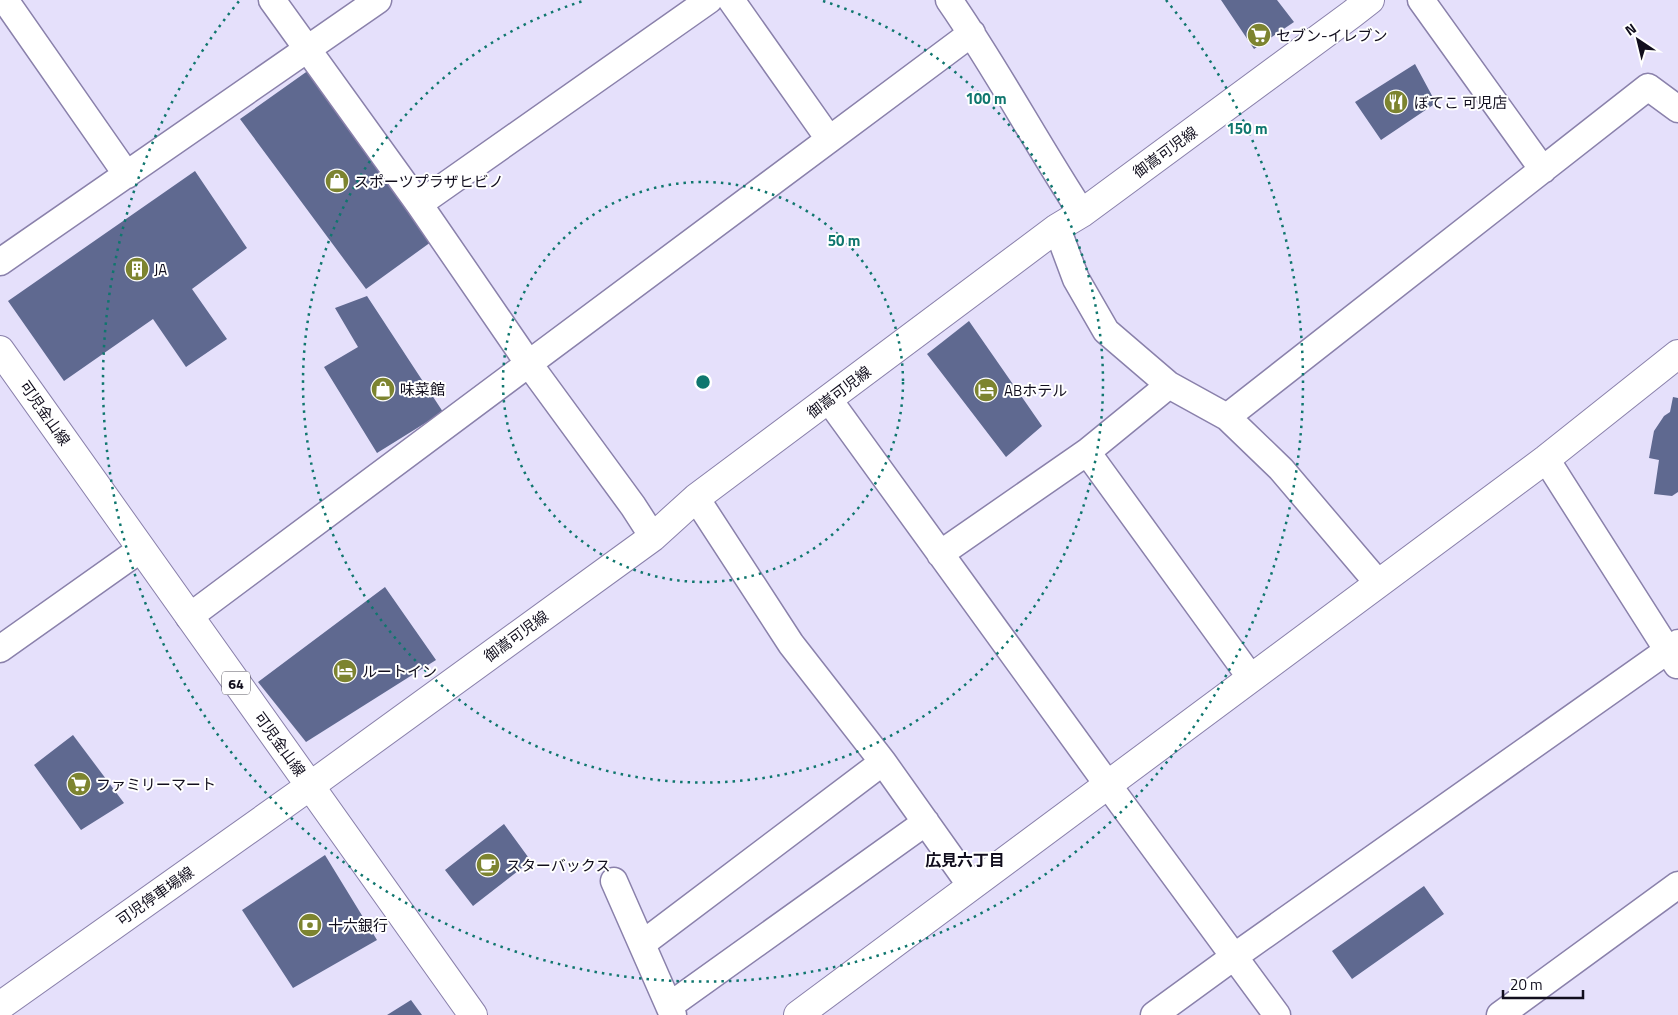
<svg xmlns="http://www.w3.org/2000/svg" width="1678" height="1015" viewBox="0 0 1678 1015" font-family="'Titillium Web','Noto Sans JP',sans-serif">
	<rect width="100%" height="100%" fill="#e5e0fb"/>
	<!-- building -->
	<path fill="#5f6990" d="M1221,0H1277L1294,22L1254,49Z
		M1415,64L1436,103L1381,140L1355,102Z
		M309,70L431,242L366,289L240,119Z
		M195,171L247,248L192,289L227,339L186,367L153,319L64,381L8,301Z
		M367,296L443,412L377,453L324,367L358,347L335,308Z
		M969,321L1042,426L1006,457L927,354Z
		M1673,397L1678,398V492L1672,496L1654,494L1659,460L1649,458L1654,431L1664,416L1670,412Z
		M385,587L436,660L306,742L258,682Z
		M73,735L124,803L81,830L34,765Z
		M504,824L531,861L473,906L445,870Z
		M325,855L377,940L293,988L242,910Z
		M1424,886L1444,914L1352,979L1332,951Z
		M411,1000L422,1015H387Z"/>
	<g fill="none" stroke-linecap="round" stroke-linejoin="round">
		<!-- street casing -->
		<g stroke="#8a81ab" stroke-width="29">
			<path id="street" d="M5,0L127,175
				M272,0L419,204L529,364L633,506L653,537
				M731,0L829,139
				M949,0C997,69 1036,143 1082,213
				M1421,0L1543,170
				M419,204L709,0
				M1057,228L1076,279L1106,331L1169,385L1227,417L1281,469L1378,583
				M0,262L378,0
				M829,400L1108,785L1277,1015
				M1227,417L1648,87L1678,109
				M1087,452L1251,678
				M1546,459L1677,665
				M696,498L791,644L883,762L971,886
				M940,554L1087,452L1169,385
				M189,617L972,33
				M0,649L141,549
				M614,881L669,1006
				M642,944L883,762
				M673,1015L669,1006L926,822
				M1154,1015L1235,956L1678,643
				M1500,1015L1678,885"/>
		</g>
		<!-- secondary casing -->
		<g stroke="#8a81ab" stroke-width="30">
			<path id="secondary" d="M0,1006L310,786L653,537L696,498L1057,228L1082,213L1352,14L1370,0
				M798,1015L1546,459L1678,354"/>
		</g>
		<!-- primary casing -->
		<g stroke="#8a81ab" stroke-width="30">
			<path id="primary" d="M0,350L473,1015"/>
		</g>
		<!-- street -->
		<use href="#street" stroke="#fff" stroke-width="26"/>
		<!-- secondary -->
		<use href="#secondary" stroke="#fff" stroke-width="28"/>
		<!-- primary -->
		<use href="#primary" stroke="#fff" stroke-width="28"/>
	</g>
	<!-- distance rings -->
	<g fill="none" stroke="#0f766e" stroke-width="2.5" stroke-dasharray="2.5 5">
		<circle cx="703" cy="382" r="200"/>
		<path d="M823 1A400 400 0 1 1 583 1"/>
		<path d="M1166 0A600 600 0 1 1 240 0"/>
	</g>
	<!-- icons -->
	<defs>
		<g id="supermarket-disc" transform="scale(1.25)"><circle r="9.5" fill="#7d8430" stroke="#fff"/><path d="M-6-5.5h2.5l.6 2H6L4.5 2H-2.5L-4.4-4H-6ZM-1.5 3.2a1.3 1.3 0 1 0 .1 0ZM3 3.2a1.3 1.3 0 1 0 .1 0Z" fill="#fff"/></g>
		<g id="restaurant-disc" transform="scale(1.25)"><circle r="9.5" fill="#7d8430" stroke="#fff"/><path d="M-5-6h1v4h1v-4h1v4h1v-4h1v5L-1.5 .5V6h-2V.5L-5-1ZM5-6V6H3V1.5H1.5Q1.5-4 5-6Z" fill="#fff"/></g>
		<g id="shop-disc" transform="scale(1.25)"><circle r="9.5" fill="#7d8430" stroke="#fff"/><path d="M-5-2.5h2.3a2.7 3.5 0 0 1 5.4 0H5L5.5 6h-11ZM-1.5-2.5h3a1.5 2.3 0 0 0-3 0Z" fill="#fff"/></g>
		<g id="building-disc" transform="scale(1.25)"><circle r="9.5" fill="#7d8430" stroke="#fff"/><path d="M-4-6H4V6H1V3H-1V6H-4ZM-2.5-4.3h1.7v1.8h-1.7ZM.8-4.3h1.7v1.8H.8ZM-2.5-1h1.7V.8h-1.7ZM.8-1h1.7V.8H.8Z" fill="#fff"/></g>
		<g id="hotel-disc" transform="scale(1.25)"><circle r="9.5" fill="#7d8430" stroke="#fff"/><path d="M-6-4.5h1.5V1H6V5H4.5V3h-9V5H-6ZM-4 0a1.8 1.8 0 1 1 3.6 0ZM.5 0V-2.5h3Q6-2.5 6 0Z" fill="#fff"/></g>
		<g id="cafe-disc" transform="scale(1.25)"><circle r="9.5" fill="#7d8430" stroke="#fff"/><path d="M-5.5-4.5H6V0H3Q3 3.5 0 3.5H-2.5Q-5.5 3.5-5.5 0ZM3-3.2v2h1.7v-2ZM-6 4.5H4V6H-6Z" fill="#fff"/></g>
		<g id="bank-disc" transform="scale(1.25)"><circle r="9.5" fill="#7d8430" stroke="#fff"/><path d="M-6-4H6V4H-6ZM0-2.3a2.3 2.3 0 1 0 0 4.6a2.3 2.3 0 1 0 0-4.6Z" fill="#fff"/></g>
	</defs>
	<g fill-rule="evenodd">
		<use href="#supermarket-disc" x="1259" y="35"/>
		<use href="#restaurant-disc" x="1396" y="102"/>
		<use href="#shop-disc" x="337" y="181"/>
		<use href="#building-disc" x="137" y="269"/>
		<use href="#shop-disc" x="383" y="389"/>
		<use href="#hotel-disc" x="986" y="390"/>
		<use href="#hotel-disc" x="345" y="671"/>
		<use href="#supermarket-disc" x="79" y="784"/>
		<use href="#cafe-disc" x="488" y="865"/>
		<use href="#bank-disc" x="310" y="925"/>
	</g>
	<g text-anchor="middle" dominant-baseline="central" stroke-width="4" stroke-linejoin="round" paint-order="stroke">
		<!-- shield labels -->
		<rect fill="#fff" stroke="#585661" stroke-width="1" x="222" y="671.5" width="28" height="23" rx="4"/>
		<g font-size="14" font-weight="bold" fill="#110e1d">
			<text x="236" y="683">64</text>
		</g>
		<!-- poi labels -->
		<g font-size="15" fill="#110e1d" stroke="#fff" text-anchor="start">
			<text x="1276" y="35">セブン-イレブン</text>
			<text x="1414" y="102">ぼてこ 可児店</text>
			<text x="354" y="181">スポーツプラザヒビノ</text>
			<text x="154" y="269">JA</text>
			<text x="400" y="389">味菜館</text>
			<text x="1004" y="390">ABホテル</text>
			<text x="362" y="671">ルートイン</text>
			<text x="96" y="784">ファミリーマート</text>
			<text x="506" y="865">スターバックス</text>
			<text x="328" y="925">十六銀行</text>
		</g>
		<!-- street labels -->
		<g font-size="15" fill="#110e1d" stroke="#fff">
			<text transform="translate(1165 152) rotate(-36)">御嵩可児線</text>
			<text transform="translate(839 392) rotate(-37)">御嵩可児線</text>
			<text transform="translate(45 413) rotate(55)">可児金山線</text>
			<text transform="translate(516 636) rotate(-36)">御嵩可児線</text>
			<text transform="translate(280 744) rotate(54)">可児金山線</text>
			<text transform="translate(155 896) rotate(-35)">可児停車場線</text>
		</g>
		<!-- neighbourhood labels -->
		<g font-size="16" font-weight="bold" fill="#110e1d" stroke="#fff">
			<text x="965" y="860">広見六丁目</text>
		</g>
	</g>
	<circle cx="703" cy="382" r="8" fill="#0f766e" stroke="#fff" stroke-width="2.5"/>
	<g font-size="15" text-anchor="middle" font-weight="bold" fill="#0f766e" stroke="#fff" stroke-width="4" stroke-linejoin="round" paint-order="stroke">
		<text x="986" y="104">100 m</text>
		<text x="1247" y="134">150 m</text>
		<text x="844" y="246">50 m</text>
	</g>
	<!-- north arrow -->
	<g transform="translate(1638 40) rotate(325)" stroke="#ffffff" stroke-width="4" paint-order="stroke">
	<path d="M0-4L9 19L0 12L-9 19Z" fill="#110e1d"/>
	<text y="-8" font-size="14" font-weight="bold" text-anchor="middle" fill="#110e1d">N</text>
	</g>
	<!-- scale -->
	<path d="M1503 990v8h80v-8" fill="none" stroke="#110e1d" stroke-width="2.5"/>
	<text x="1510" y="990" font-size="15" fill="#110e1d" stroke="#ffffff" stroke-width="4" paint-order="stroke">20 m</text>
</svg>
